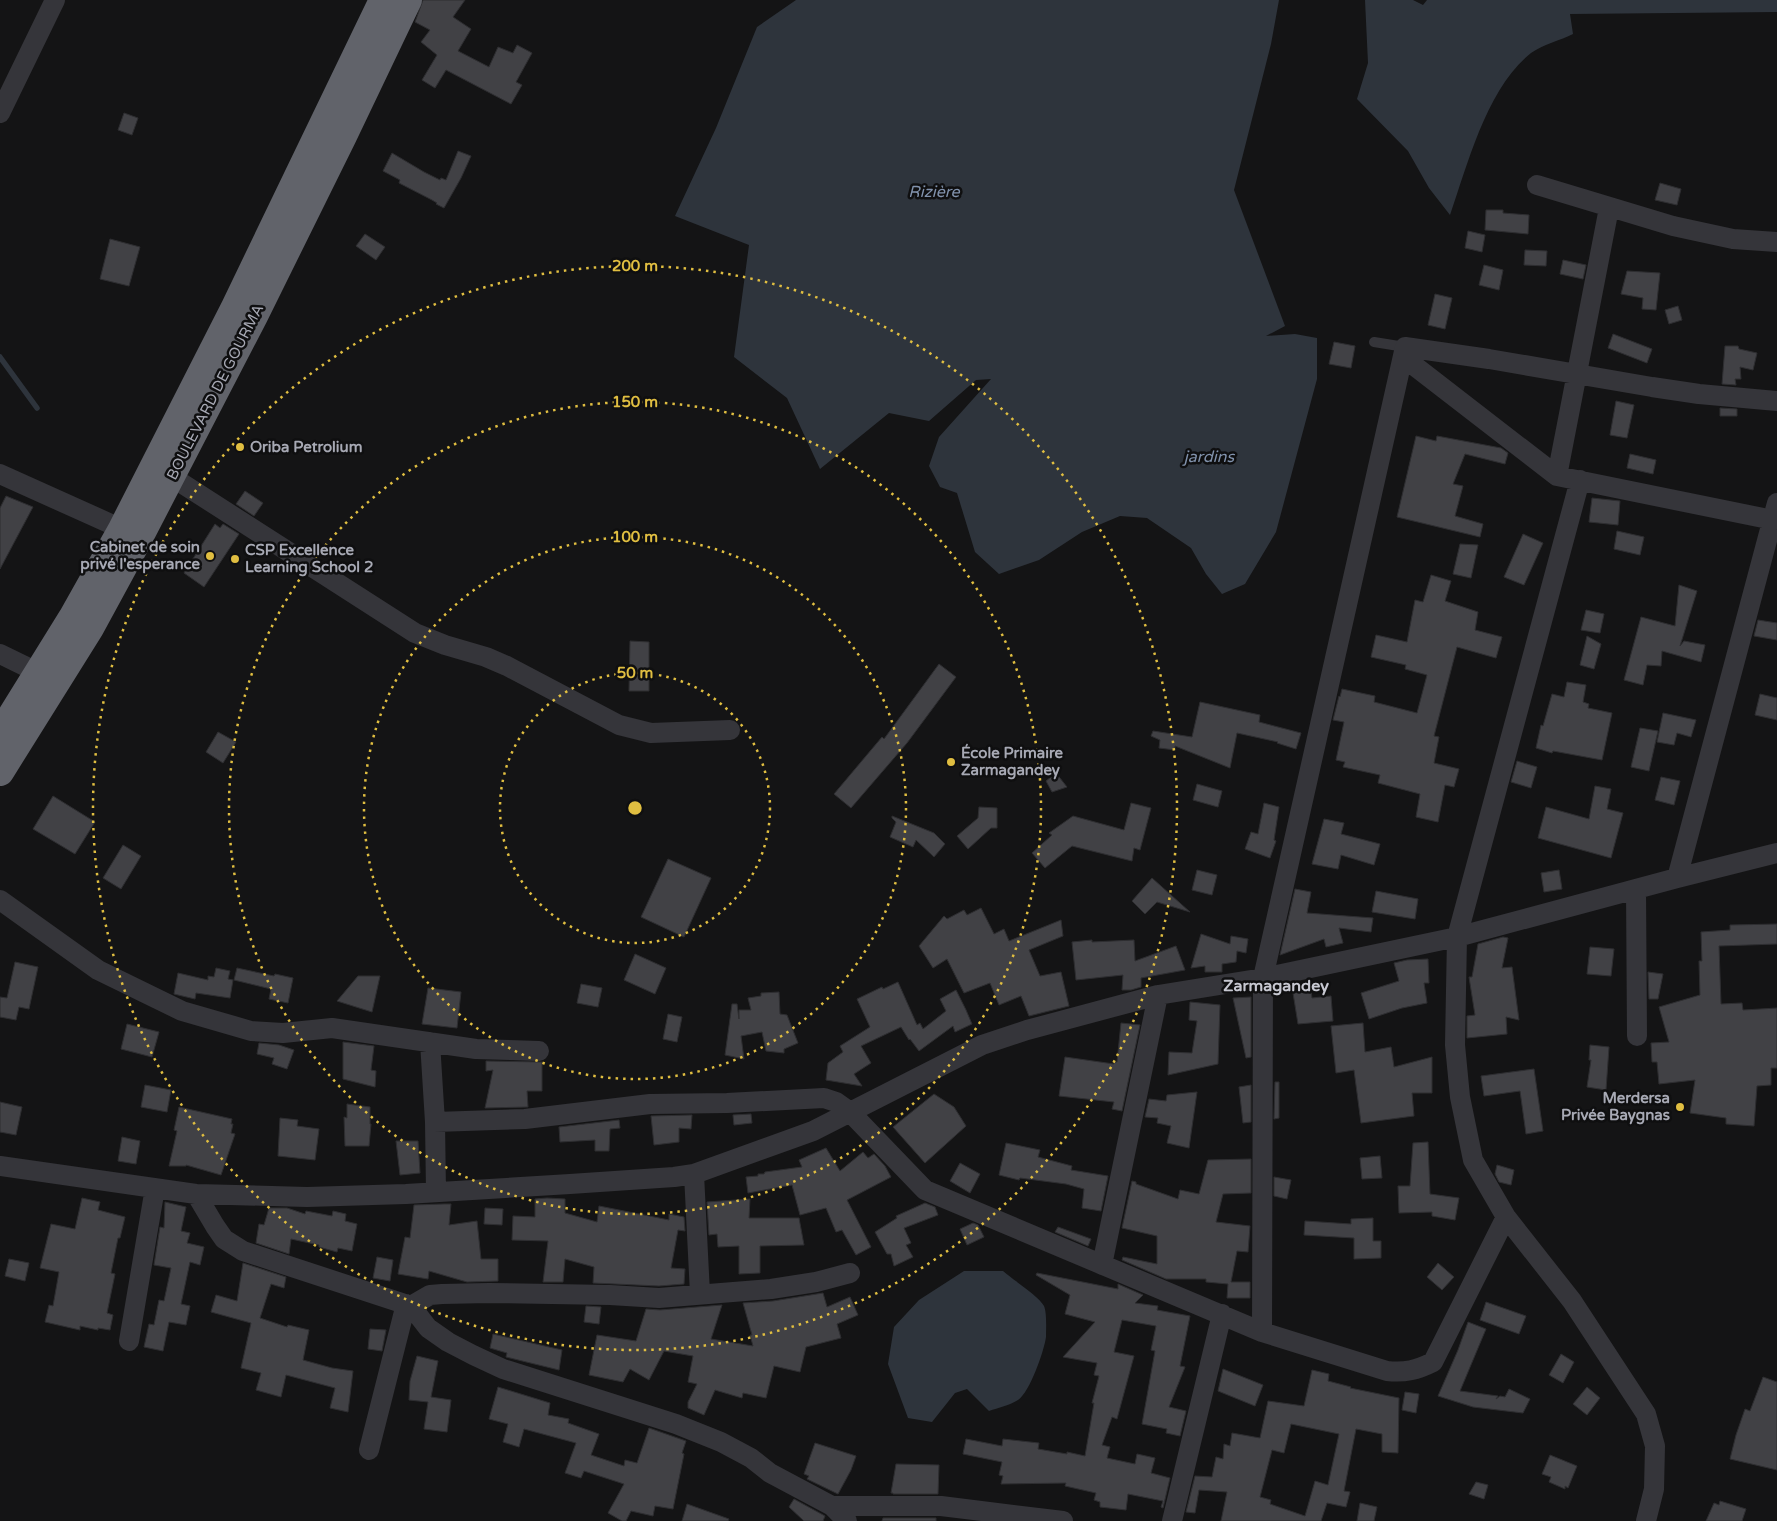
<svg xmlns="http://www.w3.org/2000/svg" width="1777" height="1521" viewBox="0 0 1777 1521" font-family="'Varela Round',sans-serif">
	<rect width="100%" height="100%" fill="#141415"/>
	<!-- water -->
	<path fill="#2e343c" d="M796,0H1279L1271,44L1234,190L1285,326L1266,336L1295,334L1317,338V379L1276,532L1245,584L1222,594L1206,574L1191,548L1147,518L1120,516L1082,532L1039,560L999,574L975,552L957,493L940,487L929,466L939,437L991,379L976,380L929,421L889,413L820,469L787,398L734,357L749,245L675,216L716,128L757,27Z
		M1365,0H1413L1423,5L1427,0H1777V12L1570,14L1573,34C1561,40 1542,45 1531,53C1487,88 1468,163 1450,215L1429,188L1408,151L1357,99L1368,63Z
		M964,1271H1003C1013,1280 1039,1296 1044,1306C1047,1313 1046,1329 1046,1337C1044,1351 1030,1392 1018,1400C1010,1405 998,1408 989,1411L967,1389L955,1393L932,1422L908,1418L888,1364L894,1327L919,1300Z"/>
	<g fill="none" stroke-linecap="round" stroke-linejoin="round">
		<!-- stream -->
		<path stroke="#2e343c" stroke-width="5.5" d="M0,357L37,408"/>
	</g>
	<!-- building -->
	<path fill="#414145" stroke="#2e2e31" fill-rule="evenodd" d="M423,0H465L453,17L471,29L458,51L489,67L498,47L513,53L517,45L532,53L516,82L522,85L511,104L446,70L435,88L422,80L437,55L421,42L430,30L415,22Z
		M124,113L138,118L132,135L118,130Z
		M458,151L471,156L461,178L444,208L436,204L437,203L432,200L399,183L400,180L383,171L392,153L424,172L440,180L441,178L446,180Z
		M1660,183L1681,189L1677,205L1655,200Z
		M1486,210H1503V213L1529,215L1528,234L1485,230Z
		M1468,231L1485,235L1482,252L1465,248Z
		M365,234L385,247L376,260L356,246Z
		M110,239L140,247L129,286L100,279Z
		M1525,250L1547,251L1546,266L1524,265Z
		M1563,260L1586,265L1583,279L1560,274Z
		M1484,265L1503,270L1499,290L1479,285Z
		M1627,271L1660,273L1656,310L1642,309L1643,298L1621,294Z
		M1435,294L1452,298L1445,329L1428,325Z
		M1678,306L1682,320L1669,324L1665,310Z
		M1613,334L1652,349L1647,363L1608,348Z
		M1334,342L1355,346L1351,368L1329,364Z
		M1725,346H1738L1739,349L1757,353L1753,370L1740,367L1741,379H1735L1736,385L1722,384Z
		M1616,401L1634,405L1627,438L1610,435Z
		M1720,408L1737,409V416H1720Z
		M1416,436L1436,441L1437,436L1501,448L1508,453L1505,464L1465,454L1453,484L1463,486L1455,516L1483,524L1480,537L1397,517Z
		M1630,454L1656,460L1653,474L1627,468Z
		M245,491L263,503L254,516L236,504Z
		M6,496L33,507L0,569V508Z
		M1592,498L1620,501L1618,525L1589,522Z
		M215,524L220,528L223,524L239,534L204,587L184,573Z
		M1617,531L1644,537L1640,555L1614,549Z
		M1523,534L1543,543L1524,585L1504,577Z
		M1460,544L1478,545L1471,578L1453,574Z
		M1431,575L1451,581L1445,601L1478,612L1475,630L1502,637L1496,658L1457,647L1434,736L1439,737L1434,763L1459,769L1454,787L1445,785L1438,822L1416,817L1420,794L1378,783L1380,775L1343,767L1345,762L1336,760L1344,722L1333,720L1339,696L1340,697L1342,689L1375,696L1374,702L1417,713L1427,675L1405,669L1406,665L1371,657L1376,635L1407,642L1415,600L1423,602Z
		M1679,585L1697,591L1680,646L1684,641L1705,645L1701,662L1662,651L1661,666L1647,665L1643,685L1624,680L1641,617L1675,626Z
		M1586,610L1604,614L1600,633L1581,630Z
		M1758,620L1777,623V640L1754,636Z
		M1587,636L1601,644L1594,669L1580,665Z
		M630,641L649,642V691H629Z
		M939,664L956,677L907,743L851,808L834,794L882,737L884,739Z
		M1567,682L1586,685L1583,702L1589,704L1588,708L1612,713L1602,760L1553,751L1552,753L1536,748L1541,725L1543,726L1552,694L1564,697Z
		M1760,694L1777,698V720L1755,715Z
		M1200,702L1260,715L1259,722L1301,733L1296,749L1277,743L1278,742L1237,733L1230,768L1175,746V750L1159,748L1160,740L1151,736L1153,731L1192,737Z
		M1663,713L1696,720L1691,737L1677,733L1674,745L1657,742Z
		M1640,728L1658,731L1649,771L1631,767Z
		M218,732L236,742L223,763L206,752Z
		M1517,761L1537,767L1531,788L1511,782Z
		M1056,773L1067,787L1052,792L1046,781Z
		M1661,777L1680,781L1674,805L1655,800Z
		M1197,784L1222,791L1218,807L1193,800Z
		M1595,786L1611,789L1607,809L1623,813L1611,858L1538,838L1546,807L1589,819Z
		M53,796L95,822L75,854L33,829Z
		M1131,803L1151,808L1140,850L1134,848L1132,861L1072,846L1045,868L1032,853L1052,835L1049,833L1073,816L1124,830Z
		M1264,803L1279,807L1274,840L1276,841L1270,858L1245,849L1251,832L1258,834Z
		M979,807L997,808V828H991L968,849L957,836L978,818Z
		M892,816L934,833L945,844L934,857L916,840L913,847L890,837L896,822L892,818Z
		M1324,819L1344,823L1341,834L1380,844L1374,865L1341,855L1338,869L1312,864Z
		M123,845L141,856L121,889L103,878Z
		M668,859L711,878L684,937L641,917Z
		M1197,870L1217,875L1212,895L1192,890Z
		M1559,870L1562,889L1544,892L1541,873Z
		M1152,878L1190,912L1157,902L1145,914L1132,901Z
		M1295,889L1311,892L1307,913L1373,918L1371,932L1339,928L1343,943L1326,947L1324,939L1280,955Z
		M1376,891L1418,899L1415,919L1372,912Z
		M981,908L994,934L1004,929L1009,941L1061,920L1063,936L1029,950L1040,976L1061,972L1069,1006L1029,1016L1021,996L999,1005L990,983L964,993L947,959L933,968L919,946L944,916L947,919L964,910L967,915Z
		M1777,924V944L1719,946L1721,1004L1742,1003L1743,1010L1777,1008V1068H1771V1085L1757,1086L1754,1126L1726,1124V1118L1690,1113L1695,1080L1659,1084L1657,1062H1652L1651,1043L1669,1042L1659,1007L1700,995L1699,961H1702L1701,932L1730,930V925Z
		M1201,934L1230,944L1231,936L1248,939L1246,953L1237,951L1236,962L1222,964V972H1205V966L1191,968Z
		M1503,937L1508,938L1502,968L1512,967L1519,1020L1506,1017L1507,1034L1467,1038V1016L1475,1015L1469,977H1472L1478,944Z
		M1092,940V942L1134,940L1135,961L1176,946L1185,970L1141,978V987L1131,990H1122L1123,975L1076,980L1072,942Z
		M1590,947L1614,949L1611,976L1587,974Z
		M635,954L666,968L655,994L624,980Z
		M1428,959L1429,983H1424L1427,1003L1402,1008L1369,1019L1361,993L1399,981L1394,963L1407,960Z
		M15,962L38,967L29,1009L19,1007L16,1020L0,1017V997L7,998Z
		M216,968L230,971L228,979L233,980L230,998L196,993L195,999L174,994L178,973L208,980V976L214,977Z
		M237,968L274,976L275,974L293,978L288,1003L269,999L271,989L234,980Z
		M1648,972L1663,974L1658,999H1649Z
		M358,976H380L372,1012L337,1001Z
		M898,982L917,1025L920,1023L923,1029L946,1011L940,999L956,990L966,1010L972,1024L955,1032L953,1026L919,1051L910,1039L909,1040L901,1027L861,1046L871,1063L854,1074L862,1086L826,1080L828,1063L843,1052L840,1046L870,1027L857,999L882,987L883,989Z
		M581,984L602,988L598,1007L577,1003Z
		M428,988L461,992L457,1028L422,1024Z
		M1311,991L1312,998L1331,996L1333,1021L1298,1024L1293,993Z
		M779,992L780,1014L787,1015L798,1043L784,1049V1053L766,1051L762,1032L741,1036L744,1059L725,1055L732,1004H737L739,1019V1010H751L748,998L761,996V993Z
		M1251,997V1057L1246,1058L1233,998Z
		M1190,1002L1220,1005L1218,1064L1168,1075L1169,1052L1192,1053L1197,1021L1189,1020Z
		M668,1014L682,1017L677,1042L663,1039Z
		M1121,1023L1140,1025L1122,1111L1112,1109L1114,1102L1059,1096L1065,1057L1114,1064V1062H1117Z
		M1363,1023L1365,1052L1391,1047L1394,1067L1432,1057V1093H1412L1414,1116L1361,1123L1354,1070L1336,1073L1331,1026Z
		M127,1024L159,1032L152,1057L121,1049Z
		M343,1042L374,1046L371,1070L376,1071L375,1087L343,1079Z
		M259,1043L279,1045L294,1050L287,1069L272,1064L274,1058L257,1054Z
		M1590,1045L1609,1047L1606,1090L1587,1087L1591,1060H1589Z
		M486,1061L542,1062V1091H527L528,1107L485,1108L493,1070L486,1071Z
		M1534,1069L1543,1131L1526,1134L1520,1091L1484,1096L1481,1076Z
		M1275,1082H1279V1118L1274,1119Z
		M145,1085L171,1090L167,1112L141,1107Z
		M1251,1085V1122L1243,1123L1239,1087Z
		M1197,1092L1189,1148L1167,1143L1171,1126L1157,1123L1158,1118L1145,1117L1149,1099L1166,1101L1167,1095Z
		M934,1094L954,1107L966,1126L925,1163L893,1127Z
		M0,1102L22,1107L16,1135L0,1132Z
		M347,1104L370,1107V1124H371L369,1146H345L344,1117L347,1118Z
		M179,1107L232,1119L231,1124H233L231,1133L235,1134L221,1175L186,1165V1166H169L177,1131L174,1130Z
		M751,1114L752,1123L734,1125L733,1115Z
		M692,1115L691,1129L679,1128V1142L654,1145L651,1116Z
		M280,1118L298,1120L297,1126L319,1129L315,1160L278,1156Z
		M619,1120L620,1128L610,1129L609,1151H595V1140L560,1142L559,1127Z
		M122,1137L140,1141L136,1164L118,1161Z
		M396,1141H418L420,1173L400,1175Z
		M1428,1142L1430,1194L1459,1198L1455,1220L1432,1216V1212L1399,1213L1398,1186H1410L1413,1143Z
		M1006,1143L1040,1150L1038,1157L1072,1166L1071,1170L1108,1176L1101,1211L1082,1208L1084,1189L1066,1184L1020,1178L1019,1180L999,1175Z
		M826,1148L840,1171L863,1152L868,1158L874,1154L885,1166L891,1177L847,1200L871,1247L856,1255L842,1230L836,1232L826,1208L800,1215L792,1185L748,1193L746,1177L758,1176V1174H764L765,1172L802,1167L799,1160Z
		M1380,1156L1382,1178L1362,1179L1360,1158Z
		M1251,1159V1193L1223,1194L1216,1222L1250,1226L1248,1252L1237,1251L1231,1282H1250V1298H1227L1228,1284L1206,1282V1279H1166L1122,1260L1123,1257L1157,1264V1236L1122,1228L1132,1181L1136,1182V1184L1178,1199L1180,1190L1199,1194L1208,1160Z
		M960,1163L980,1174L970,1193L950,1181Z
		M1497,1165L1514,1170L1511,1185L1499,1182L1495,1174Z
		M1274,1177L1291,1180L1287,1199L1274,1196Z
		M82,1198L100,1202L98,1210L125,1217L120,1238H118L111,1273L115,1274L107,1313L113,1315L110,1330L98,1328V1330L80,1326V1330L45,1322L49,1305L53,1306L59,1272L40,1268L51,1224L75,1229Z
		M547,1198L565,1199V1213L597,1222L599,1206L669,1220V1214L684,1217L685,1231L678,1230L671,1268L685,1269L684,1284L659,1286L593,1283L594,1267L565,1259L563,1282H543L548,1241L512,1240L513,1216L535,1217V1199Z
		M750,1199L749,1218H799L804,1245L760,1246V1273L739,1274V1246L718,1247L717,1234L709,1235L707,1202Z
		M165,1202L186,1207L181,1231L190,1233L187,1243L204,1247L200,1265L190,1262L181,1304L190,1306L186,1325L169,1322L163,1351L144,1347L149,1324L154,1325L159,1300L164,1301L171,1268L154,1265L160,1227L164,1228Z
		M925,1203L935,1207L938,1215L904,1228L911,1243L906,1245L913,1257L894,1266L891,1254H887L875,1232L897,1218L896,1216Z
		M444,1204H451L449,1225L477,1221L481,1259H498V1281L467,1282L429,1271L428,1279L398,1274L405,1237L410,1238L414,1205Z
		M269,1208H287L305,1214L306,1211L332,1216L333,1211L346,1214L345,1221L357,1224L352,1251L338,1248L337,1252L319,1247V1245L291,1239L289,1254L256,1243L259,1224L264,1225Z
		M485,1208L503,1209L502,1225L484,1224Z
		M1373,1218V1241H1381V1258L1354,1259V1238L1304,1235L1305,1221L1351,1224V1219Z
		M973,1223L978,1225L984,1237L967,1245L960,1229Z
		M1058,1227L1091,1239L1088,1246L1055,1232Z
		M377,1257L393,1260L390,1281L373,1278Z
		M9,1259L29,1263L25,1281L5,1276Z
		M243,1263L286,1277L284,1288L271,1284L260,1318L287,1327L288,1325L309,1330L303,1360L332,1368L353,1371L348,1412L330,1408L335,1388L286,1375L281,1397L256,1390L261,1373L241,1368L251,1323L211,1312L216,1295L237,1301Z
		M1438,1263L1454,1277L1442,1290L1427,1277Z
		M1037,1273L1118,1289V1284L1143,1295L1135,1303L1158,1306L1157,1310L1190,1316L1180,1366L1185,1367L1169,1407L1186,1411L1180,1436L1166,1433L1167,1429L1142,1424L1155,1351L1151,1350L1156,1326L1122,1320L1114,1352L1134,1356L1117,1419L1112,1417L1102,1445L1110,1447L1107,1458L1135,1464L1137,1454L1155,1458L1151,1473L1170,1478L1163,1508L1161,1507L1163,1501L1128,1494L1126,1510L1100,1507V1502L1094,1500L1096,1493L1065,1486L1066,1483L1001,1484L1003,1476L999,1475L1002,1462L963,1454L966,1439L1002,1446L1003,1439L1039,1443L1038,1449L1067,1454V1452L1085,1456L1094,1403H1092L1099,1376L1094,1375L1097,1363L1063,1357L1095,1322L1065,1314L1070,1295L1036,1275Z
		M823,1293L827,1307L850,1297L858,1315L837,1324L841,1338L806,1347L800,1372L774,1366L766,1398L743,1393L742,1398L715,1390L704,1415L688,1408V1402L697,1384L688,1382L693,1356L664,1351L649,1380L630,1369L623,1382L589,1375L597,1335L636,1341L646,1309L660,1310L722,1305L711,1339L753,1346L750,1335H752L743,1303L773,1301Z
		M1486,1302L1526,1316L1519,1334L1480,1320Z
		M586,1306L601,1307L599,1324L584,1322Z
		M1468,1322L1486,1329L1460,1391L1498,1396L1496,1399L1500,1396L1505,1397L1509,1389L1530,1399L1523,1413L1473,1407L1438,1396L1458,1350Z
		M370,1329L386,1330L382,1351L368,1349Z
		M493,1334L562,1350L559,1370L506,1357L507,1353L490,1348Z
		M1561,1354L1574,1362L1563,1383L1549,1375Z
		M417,1356L438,1361L431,1397L451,1400L447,1432L424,1429L428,1402L409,1400L410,1381Z
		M1223,1369L1263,1385L1255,1406L1218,1391Z
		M1312,1370L1329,1374L1328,1381L1351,1387L1350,1388L1399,1398L1398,1453L1382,1452V1434L1356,1429L1344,1491L1350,1492L1346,1507L1327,1503L1321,1521H1221L1227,1492L1199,1490L1195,1513L1186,1512L1195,1476L1212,1477L1216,1457L1223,1459L1224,1444L1230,1446L1232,1433L1260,1438L1268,1401L1304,1406ZM1291,1424L1339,1434L1328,1485L1315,1481L1305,1516L1270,1504L1271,1500L1260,1497L1272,1450L1284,1453Z
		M1763,1377L1777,1382V1470L1730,1459L1736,1435L1745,1409L1750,1411Z
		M498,1387L550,1403L548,1415L569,1419L568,1423L599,1434L591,1455L624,1466L625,1460L637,1463L649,1428L686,1441L682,1453L684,1454L673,1509L655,1506L653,1516L631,1511L626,1521H622L608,1513L624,1484L584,1471L581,1478L565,1473L576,1443L524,1429L519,1447L503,1442L508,1424L489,1419Z
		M1587,1387L1600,1398L1587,1415L1573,1404Z
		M1405,1392L1419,1394L1416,1413L1402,1410Z
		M815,1443L856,1456L851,1470L838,1494L807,1479L809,1476L804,1474Z
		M1550,1455L1577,1466L1568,1488L1565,1486V1489L1549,1482L1551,1477L1542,1474Z
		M896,1464L939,1465L938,1494H893V1493H891Z
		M1476,1482L1488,1485L1484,1499L1469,1494Z
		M794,1499L825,1516L823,1521H804L789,1507Z
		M1720,1501L1746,1509L1742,1521H1706L1714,1503L1719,1505Z
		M1360,1503L1377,1507L1374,1521H1357Z
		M687,1504L729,1519L728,1521H682Z
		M883,1518H936V1521H882Z"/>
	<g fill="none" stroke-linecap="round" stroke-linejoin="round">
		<!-- lane -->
		<path stroke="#35353a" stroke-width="10" d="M1374,342L1405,347"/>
		<!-- street -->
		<path stroke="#35353a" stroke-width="20" d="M0,113L55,0
			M1537,185L1673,226L1733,239L1777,242
			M1403,357L1557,476L1773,520
			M0,474L122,529
			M1557,476L1609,208
			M172,477L415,633L445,645L486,657L507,666L619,725L651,733L730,730
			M1580,480L1457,937L1455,1045L1460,1097L1473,1160L1506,1217L1572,1301L1646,1414L1655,1446L1654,1489L1646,1521
			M0,654L39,673
			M1677,878L1777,503
			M1636,889L1637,1036
			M0,900L98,970L182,1011L251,1031L283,1033L332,1028L476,1049L539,1051
			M430,1042L435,1122L436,1192
			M435,1122L525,1119L650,1104L727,1103L824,1098L836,1102L850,1112L925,1190L1262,1332L1387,1371C1405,1373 1417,1370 1433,1362L1506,1217
			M0,1166L196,1194L307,1197L406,1194L570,1184L674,1177L694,1174L813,1131L982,1045L1027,1030L1158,995L1263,978L1457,937L1677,878L1777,853
			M694,1174L700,1294
			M196,1194L215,1226L224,1239L243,1251L411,1306L430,1295L442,1294L489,1293L610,1295L659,1298L771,1289L816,1282L850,1273
			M1102,1265L1158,995
			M411,1306L428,1328L448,1342L473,1355L503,1369L676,1424L721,1442L751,1458L770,1473L832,1506L847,1521
			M1262,1332L1263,978L1405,347L1489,359L1652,387L1699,394L1777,401
			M129,1341L155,1188
			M369,1450L406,1304
			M832,1506H941L1063,1521
			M1172,1521L1222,1314"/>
		<!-- highway -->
		<path stroke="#61636a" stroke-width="28" d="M0,734L72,618L122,529L235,307L383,0
			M0,772L90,628L140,536L254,316L343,136L408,0"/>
	</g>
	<!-- distance rings -->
	<g fill="none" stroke="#e0be41" stroke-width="2.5" stroke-dasharray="2.5 5">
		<circle cx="635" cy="808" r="135"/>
		<circle cx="635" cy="808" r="271"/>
		<circle cx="635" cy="808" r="406"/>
		<circle cx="635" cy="808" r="542"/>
	</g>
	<!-- markers -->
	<g fill="#e0be41" stroke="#0f0f10" stroke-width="2">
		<circle cx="240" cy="447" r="5"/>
		<circle cx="210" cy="556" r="5"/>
		<circle cx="235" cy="559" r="5"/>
		<circle cx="951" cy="762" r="5"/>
		<circle cx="1680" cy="1107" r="5"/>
	</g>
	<g text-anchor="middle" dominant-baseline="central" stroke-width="5" stroke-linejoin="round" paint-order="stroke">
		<!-- street labels -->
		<g font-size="15" fill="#a7a9b4" stroke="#0f0f10">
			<text transform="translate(215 392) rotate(-63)">BOULEVARD DE GOURMA</text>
		</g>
		<!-- poi labels -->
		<g font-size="15" font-weight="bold" fill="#a7a9b4" stroke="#0f0f10" text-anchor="start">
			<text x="250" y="447">Oriba Petrolium</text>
			<text x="200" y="547" text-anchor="end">Cabinet de soin<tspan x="200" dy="17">privé l'esperance</tspan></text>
			<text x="245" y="550">CSP Excellence<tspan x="245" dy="17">Learning School 2</tspan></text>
			<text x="961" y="753">École Primaire<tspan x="961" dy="17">Zarmagandey</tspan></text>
			<text x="1670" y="1098" text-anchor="end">Merdersa<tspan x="1670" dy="17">Privée Baygnas</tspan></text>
		</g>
		<!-- water labels -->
		<g font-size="16" font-style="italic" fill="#8192ac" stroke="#0f0f10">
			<text x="934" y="192">Rizière</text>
			<text x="1209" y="457">jardins</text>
		</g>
		<!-- neighbourhood labels -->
		<g font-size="16" font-weight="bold" fill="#c7c8d1" stroke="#0f0f10">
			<text x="1276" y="986">Zarmagandey</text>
		</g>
	</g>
	<circle cx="635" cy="808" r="8" fill="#e0be41" stroke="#0f0f10" stroke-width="2.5"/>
	<g font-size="15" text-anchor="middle" font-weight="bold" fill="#e0be41" stroke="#0f0f10" stroke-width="5" stroke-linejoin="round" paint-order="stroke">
		<text x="635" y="271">200 m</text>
		<text x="635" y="407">150 m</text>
		<text x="635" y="542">100 m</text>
		<text x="635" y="678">50 m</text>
	</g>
</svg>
